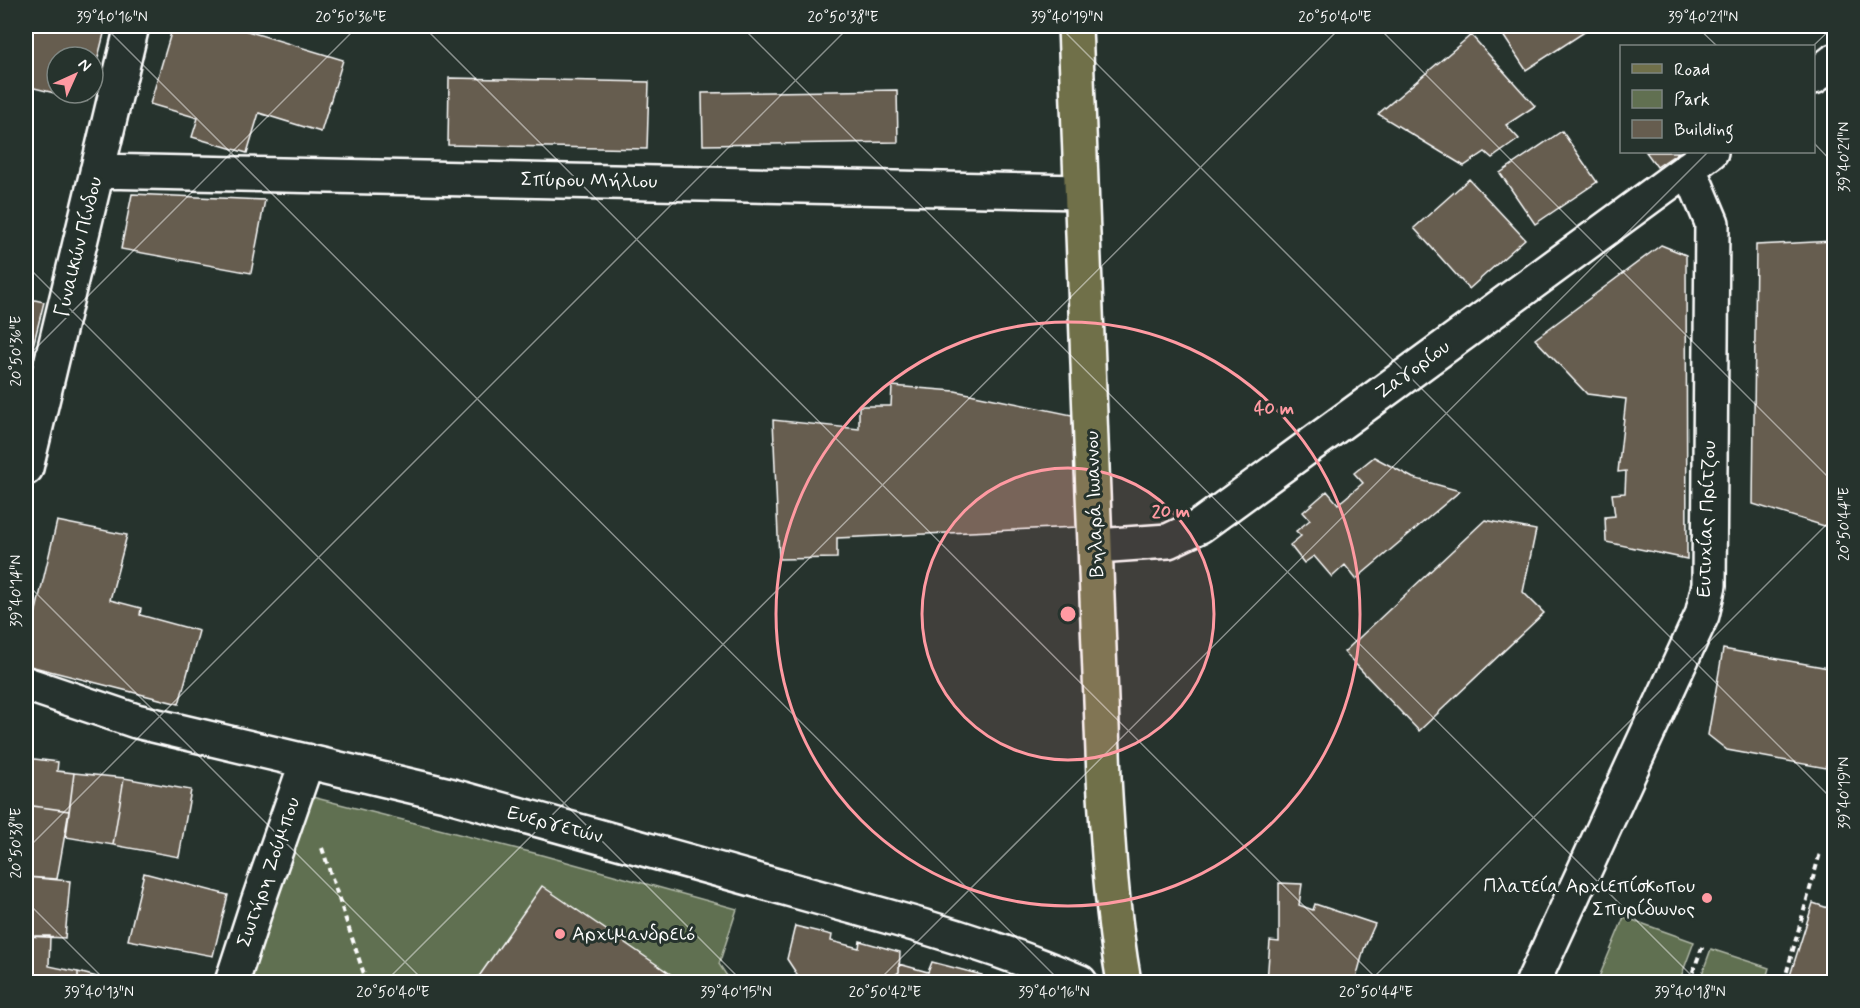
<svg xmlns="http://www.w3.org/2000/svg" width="1860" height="1008" viewBox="0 0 1860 1008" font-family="Mynerve,sans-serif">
	<rect width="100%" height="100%" fill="#26332d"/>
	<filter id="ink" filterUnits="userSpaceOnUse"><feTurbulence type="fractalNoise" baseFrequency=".0167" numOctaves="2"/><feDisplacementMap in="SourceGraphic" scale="12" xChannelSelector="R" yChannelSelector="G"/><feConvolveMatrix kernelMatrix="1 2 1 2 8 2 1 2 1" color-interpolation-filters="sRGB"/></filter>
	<g filter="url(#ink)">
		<!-- green -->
		<path fill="#617051" stroke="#b0b8a8" stroke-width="1.5" d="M312,797L538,854L737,909L719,964L731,982H251L266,929Z
			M1624,917L1694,942L1679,982H1597Z
			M1711,949L1769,968L1765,982H1699Z"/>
		<!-- building -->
		<path fill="#665d4f" stroke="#fff" stroke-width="1.5" d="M26,26H106L93,77V57H57V93H89L87,101L26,86Z
			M173,26H235L234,27L343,60L321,132L259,113L247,153L192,137L198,118L150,104Z
			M1497,26H1594L1526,70Z
			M1471,35L1535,106L1506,125L1519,139L1492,158L1485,152L1464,166L1378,114Z
			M449,78L649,82L647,149L448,145Z
			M897,90L898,142L703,145L702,93Z
			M1562,131L1597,182L1535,224L1500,173Z
			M1646,152H1679L1657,167Z
			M1469,179L1525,239L1469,289L1414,228Z
			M132,194L265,200L251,273L121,249Z
			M1834,241V529L1753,504L1756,245Z
			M1661,245L1686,255L1687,559L1606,542L1605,517L1615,516L1612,494L1625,493L1626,471L1618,472L1626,399L1587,394L1535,339Z
			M26,298L44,302L26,374Z
			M892,386L955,391L1072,415L1077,527L837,538V558L779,559L773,420L859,429V406H891Z
			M1374,457L1413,478L1460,491L1356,579L1345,565L1332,577L1314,556L1304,563L1290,545L1301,536L1296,531L1310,520L1303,512L1327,491L1338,504L1363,483L1354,473Z
			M1485,520L1536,530L1523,592L1544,613L1419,731L1344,652Z
			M57,521L127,535L110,600L141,608L140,615L199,631L179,704L26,665V653Z
			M1723,649L1834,669V719L1826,768L1727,750L1708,735Z
			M26,758L58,762L57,771L74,773L69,811L26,805Z
			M74,773L124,778L113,845L66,837Z
			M124,778L191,790L179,857L113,845Z
			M26,805L69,811L57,879L26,877Z
			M144,873L228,895L213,956L128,940Z
			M26,877L70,881L65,938L26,936Z
			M1279,883L1302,884L1299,905L1313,910L1315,904L1375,924L1364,949L1355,982H1267L1270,941L1279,942Z
			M542,886L682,982H475Z
			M1813,903L1834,910V982H1788Z
			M795,926L832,935L831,941L859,948L860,941L900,952L899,972L884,982H802L787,959Z
			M26,936H50L49,966L78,972V982H26Z
			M932,962L982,975L980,982H884L899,972V964L928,972Z
			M78,972L116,982H78Z"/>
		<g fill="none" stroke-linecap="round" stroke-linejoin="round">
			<!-- minor casing -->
			<g stroke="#fff" stroke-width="38">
				<path id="minor" d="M1814,77L1834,61
					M97,171L1081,192
					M26,468L132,26
					M1097,546L1168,541L1200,526L1711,152
					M26,684L136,721L445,794L886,916C952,934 1017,955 1080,982
					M232,982L258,902L307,761
					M1533,982L1695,630L1702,615L1709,585L1712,223L1689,168"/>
			</g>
			<!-- major casing -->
			<g stroke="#fff" stroke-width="38">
				<path id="major" d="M1075,26L1104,778C1108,846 1112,915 1124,982"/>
			</g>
			<!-- path -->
			<path stroke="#fff" stroke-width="4" stroke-dasharray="6 4.5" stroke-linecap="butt" d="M322,848L365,977L361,982
				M1689,982L1703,945
				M1784,982L1820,853"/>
			<!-- minor -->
			<use href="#minor" stroke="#26332d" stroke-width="33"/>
			<!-- major -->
			<use href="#major" stroke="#70704a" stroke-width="33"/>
		</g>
	</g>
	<!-- ticks -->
	<path fill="none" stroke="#fff" stroke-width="1.5" stroke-opacity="0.45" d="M104,26L1061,982M423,26L1380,982M741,26L1698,982M1059,26L1834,801M1377,26L1834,483M1696,26L1717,46M1813,46L1834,26M1814,143L1834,164M26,265L743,982M26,358L358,26M26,583L425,982M26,850L850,26M26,901L107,982M385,982L1342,26M877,982L1708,152M1369,982L1834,517"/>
	<!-- distance rings -->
	<circle cx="1068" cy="614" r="146" fill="#ff9aa2" fill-opacity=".12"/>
	<g fill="none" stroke="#ff9aa2" stroke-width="3">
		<circle cx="1068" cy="614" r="146"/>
		<circle cx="1068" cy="614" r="292"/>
	</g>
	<!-- markers -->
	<g fill="#ff9aa2" stroke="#26332d" stroke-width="2">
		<circle cx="1707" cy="898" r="6"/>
		<circle cx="560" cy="934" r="6"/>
	</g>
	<g text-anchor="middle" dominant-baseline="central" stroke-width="6" stroke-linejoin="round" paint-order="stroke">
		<!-- street labels -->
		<g font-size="20" fill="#fff" stroke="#26332d">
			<text transform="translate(589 181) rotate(1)">Σπύρου Μήλιου</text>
			<text transform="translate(79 247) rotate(-76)">Γυναικών Πίνδου</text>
			<text transform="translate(1413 370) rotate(-36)">Ζαγορίου</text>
			<text transform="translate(1095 504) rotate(-92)">Βηλαρά Ιωαννου</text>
			<text transform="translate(1707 519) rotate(-88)">Ευτυχίας Πρίτζου</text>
			<text transform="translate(555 825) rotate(15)">Ευεργετών</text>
			<text transform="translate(269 872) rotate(-71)">Σωτήρη Ζούμπου</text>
		</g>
		<!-- poi labels -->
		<g font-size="20" fill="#fff" stroke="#26332d" text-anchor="end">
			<text x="1695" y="886">Πλατεία Αρχιεπίσκοπου<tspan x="1695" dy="23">Σπυρίδωνος</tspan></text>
			<text x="572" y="934" text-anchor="start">Αρχιμανδρειό</text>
		</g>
	</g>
	<circle cx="1068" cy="614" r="9" fill="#ff9aa2" stroke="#26332d" stroke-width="3"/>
	<g font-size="18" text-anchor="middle" font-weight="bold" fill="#ff9aa2" stroke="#26332d" stroke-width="6" stroke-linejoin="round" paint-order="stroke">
		<text x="1274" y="414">40 m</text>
		<text x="1171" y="517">20 m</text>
	</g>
	<!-- margin -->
	<rect width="1860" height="1008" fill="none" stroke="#26332d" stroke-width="66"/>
	<!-- legend -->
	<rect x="1620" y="45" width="195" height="108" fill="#26332d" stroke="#7d8581" stroke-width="1.5"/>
	<rect x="1632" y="64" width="30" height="9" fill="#70704a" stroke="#7d8581" stroke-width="1.5"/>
	<text x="1674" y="75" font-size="18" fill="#ffffff">Road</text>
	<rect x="1632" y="90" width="30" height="18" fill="#617051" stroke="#7d8581" stroke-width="1.5"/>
	<text x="1674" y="105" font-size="18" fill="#ffffff">Park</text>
	<rect x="1632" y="120" width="30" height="18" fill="#665d4f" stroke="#7d8581" stroke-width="1.5"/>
	<text x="1674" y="135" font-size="18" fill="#ffffff">Building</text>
	<!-- north arrow -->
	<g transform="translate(75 75) rotate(45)"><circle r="28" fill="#26332d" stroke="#7d8581" stroke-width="1.5"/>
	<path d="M0-4.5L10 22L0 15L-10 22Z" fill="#ff9aa2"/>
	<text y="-9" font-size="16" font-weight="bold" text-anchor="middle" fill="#ffffff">N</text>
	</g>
	<rect x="33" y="33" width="1794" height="942" fill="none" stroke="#fff" stroke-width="2"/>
	<g font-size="15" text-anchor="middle" fill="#fff">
		<text x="112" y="22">39°40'16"N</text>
		<text x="351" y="22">20°50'36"E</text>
		<text x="843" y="22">20°50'38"E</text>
		<text x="1067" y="22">39°40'19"N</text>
		<text x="1335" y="22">20°50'40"E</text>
		<text x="1703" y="22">39°40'21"N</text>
		<text transform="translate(1844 157) rotate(-90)" y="5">39°40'21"N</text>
		<text transform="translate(16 351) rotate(-90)" y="5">20°50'36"E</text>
		<text transform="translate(1844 524) rotate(-90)" y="5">20°50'44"E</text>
		<text transform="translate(16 591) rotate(-90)" y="5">39°40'14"N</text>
		<text transform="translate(1844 793) rotate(-90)" y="5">39°40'19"N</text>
		<text transform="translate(16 843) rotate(-90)" y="5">20°50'38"E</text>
		<text x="99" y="997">39°40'13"N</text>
		<text x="393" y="997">20°50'40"E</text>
		<text x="736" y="997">39°40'15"N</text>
		<text x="885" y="997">20°50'42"E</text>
		<text x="1054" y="997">39°40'16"N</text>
		<text x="1376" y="997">20°50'44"E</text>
		<text x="1690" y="997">39°40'18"N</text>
	</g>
</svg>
